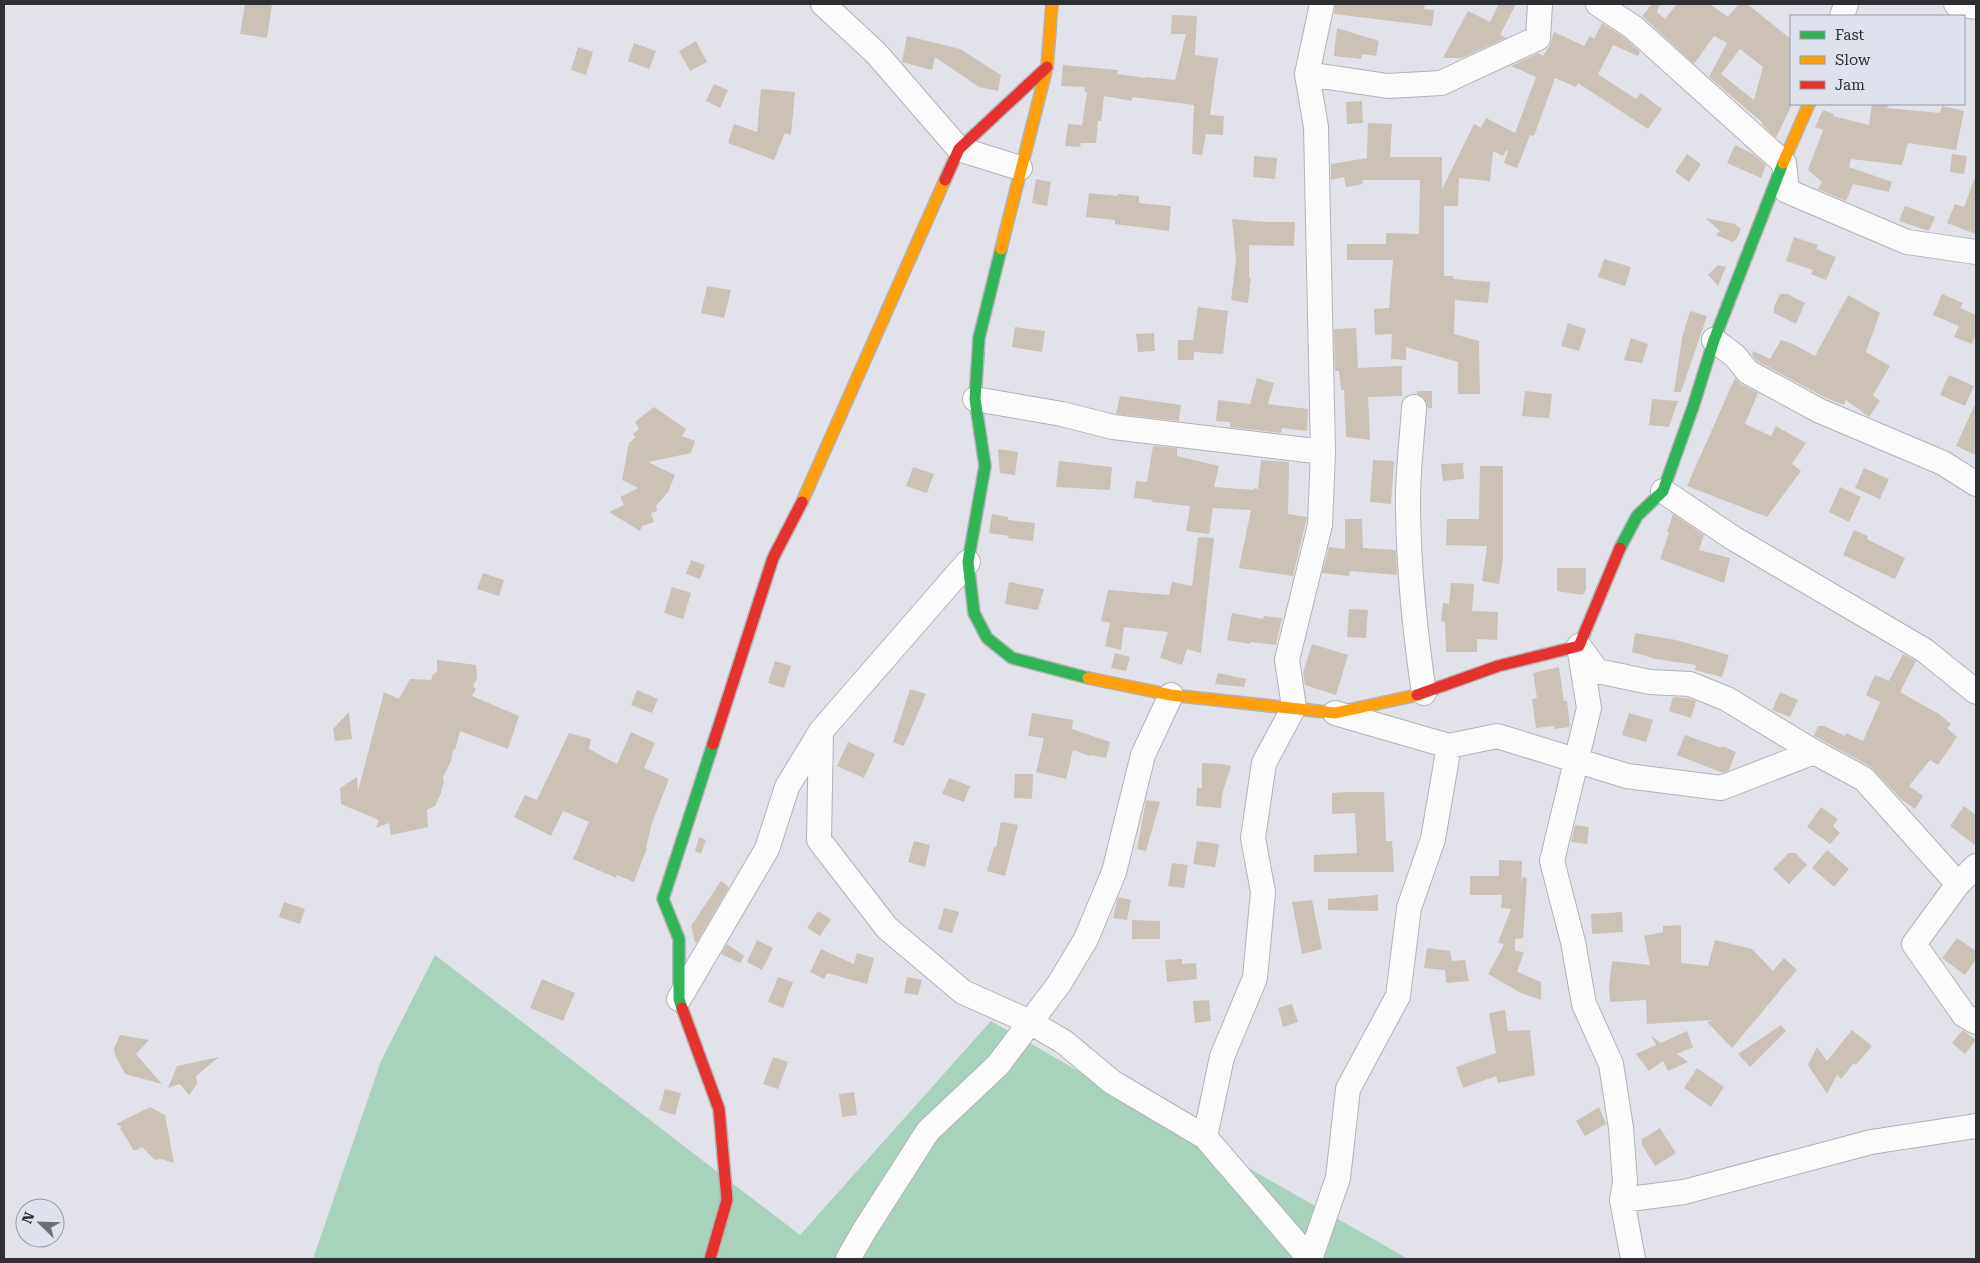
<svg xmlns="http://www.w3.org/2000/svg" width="1980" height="1263" viewBox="0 0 1980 1263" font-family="'Roboto Serif',serif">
	<rect width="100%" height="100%" fill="#e2e3ea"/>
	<!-- green -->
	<path fill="#a7d2bc" d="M435,955L800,1235L991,1021L1408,1259H313L381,1061Z"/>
	<!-- building -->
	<path fill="#cbc1b6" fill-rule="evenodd" d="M245,4H272L267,38L240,34Z
		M1335,4H1426L1423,9L1434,10L1432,26L1334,14Z
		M1499,4H1516L1500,35L1506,38L1462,58H1443L1468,11L1490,22Z
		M1652,4H1660L1657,12L1665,19L1677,4H1710L1728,17L1739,4H1747L1791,39L1792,104L1776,138L1762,124L1763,123L1709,77L1727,43L1714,36L1694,64L1642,16ZM1740,49L1763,67L1754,100L1721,74Z
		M1172,15L1197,16L1195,55L1218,58L1210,115L1224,116L1223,135L1206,134L1202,155L1192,154L1194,105L1132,97V101L1104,96L1101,121H1098L1096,143H1081L1080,147L1065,146L1068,124L1082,125L1087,92L1084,91L1085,87L1061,86L1063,65L1118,70L1117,74L1146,78V77L1175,80L1186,34H1171Z
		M1602,23L1625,38L1640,52L1638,56L1613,45L1598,74L1636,99L1641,93L1662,109L1648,129L1578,83L1576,87L1555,78L1534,136L1530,135L1517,168L1504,163L1508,151H1506L1503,156L1493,151L1490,181L1459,178L1458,206H1444V276H1453V279L1490,282L1488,303L1455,300L1454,334L1479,341L1480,394H1458V362L1406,347V360L1391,359L1392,334L1375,335L1374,309L1389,308L1393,260H1347V244H1386V233L1419,234L1420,180H1362L1363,184L1346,187L1344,177L1331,180V164L1367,158L1368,123L1392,124L1390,157H1442V189L1474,124L1481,128L1486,118L1515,133L1536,77L1511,66L1538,53L1543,56L1550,45L1554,32L1584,46L1590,36L1594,39Z
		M1337,28L1379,41L1376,56L1362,54L1361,59L1334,56Z
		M907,36L960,49L1001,75L998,91L979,87L935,57L932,70L902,62Z
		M696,41L707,62L690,71L679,51Z
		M634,43L656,51L649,69L628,61Z
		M578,47L593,52L586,75L571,70Z
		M714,84L728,90L720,108L706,101Z
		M761,89L795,92L791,135L785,133L774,160L728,143L734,124L757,132Z
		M1362,101L1363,123L1347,124L1346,102Z
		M1872,104H1888L1887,108L1940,113L1942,106L1964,111L1956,150L1908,143L1902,165L1851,159L1849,167L1892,182L1889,192L1853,184L1846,201L1818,189L1822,182L1808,170L1823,130L1815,127L1823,110L1834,114L1833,116L1869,125Z
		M1735,145L1753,154L1766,165L1761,178L1727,163Z
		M1687,154L1701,164L1689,182L1675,172Z
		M1952,154L1967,156L1964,174L1950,172Z
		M1254,156L1277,158L1275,179L1253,177Z
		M1975,177H1976V234L1947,223L1955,204L1964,207Z
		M1036,179L1051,182L1047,206L1032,203Z
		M1089,193L1118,196V194L1139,196V203L1171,206L1169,231L1115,224V220L1086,217Z
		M1905,206L1935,217L1929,231L1899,221Z
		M1705,218L1735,224L1741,229L1737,238L1733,242L1716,235L1720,231Z
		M1232,219L1266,222H1295L1294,246L1249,245V278H1251L1248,303L1231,300L1236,260Z
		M1794,237L1818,245L1816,249L1836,257L1826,280L1811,274L1813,270L1786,261Z
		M1604,259L1631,267L1625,286L1598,277Z
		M1718,265L1726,267L1718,286L1708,275Z
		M707,286L731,290L724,318L701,313Z
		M1780,294H1787L1805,303L1796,324L1774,313V307Z
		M1942,294L1963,303L1960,308L1976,315V333L1972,344L1954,337L1959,326L1933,315Z
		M1848,295L1880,313L1866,352L1890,366L1873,395L1880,401L1869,417L1846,400L1844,405L1824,397L1757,361L1752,355L1753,351L1770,359L1781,340L1793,344L1815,356Z
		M1198,307L1228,311L1223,354L1194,352V360H1178V340H1193Z
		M1690,311L1707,316L1681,392H1674L1682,338Z
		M1568,323L1586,329L1579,351L1561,346Z
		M1015,327L1045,331L1042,352L1012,347Z
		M1356,328L1358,368L1402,366V396L1368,397L1370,440L1346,437L1344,390H1341L1339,371H1335L1334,329Z
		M1154,333L1155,351L1138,352L1136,334Z
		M1631,338L1648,344L1642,363L1624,360Z
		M1949,375L1974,386L1965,406L1940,395Z
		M1257,378L1274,383L1268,404L1308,409L1307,431L1282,428L1281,433L1230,427V422L1216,421L1218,400L1250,404Z
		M1735,378L1741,384L1758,393L1745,424L1771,436L1776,426L1806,443L1792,464L1801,471L1767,517L1687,486Z
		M1417,391H1432V408H1428L1426,401L1417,394Z
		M1525,391L1552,394L1549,418L1522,416Z
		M1120,396L1181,405L1179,421L1116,414Z
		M1652,399L1678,401L1669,427L1649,425Z
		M1976,402V455L1956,446Z
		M654,407L686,429L682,436L695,441L691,453L648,462L675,475L668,492L656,506L657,511L651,513L654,522L642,526L640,531L609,512L624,505L620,497L638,488L622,480L629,443L636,437L633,434L639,429L635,422Z
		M1153,446L1177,448V456L1219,466L1214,487L1254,490V488L1258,489L1261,460L1289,462L1288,514L1307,517L1293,576L1239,568L1251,510L1213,508L1209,534L1186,531L1190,506L1152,502V500L1134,498L1136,481L1147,482Z
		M998,449L1018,452L1015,475L1000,473Z
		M1373,460L1394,461L1391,504L1370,502Z
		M1059,461L1112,467L1110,490L1056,487Z
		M1463,463L1464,479L1443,481L1441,464Z
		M1480,466H1503V559L1499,584L1482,581L1487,546L1446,545L1447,519H1479Z
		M913,467L934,474L927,493L906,486Z
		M1864,468L1889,479L1880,499L1855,488Z
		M1840,487L1861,497L1849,522L1829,512Z
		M992,514L1008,517V520L1035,523L1033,541L1008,538L1009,536L989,533Z
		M1673,514L1704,535L1699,550L1730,558L1724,583L1660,559L1669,533L1667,532Z
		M1345,519H1362L1363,548L1396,550L1397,575L1350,571L1349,576L1322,573L1329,547L1345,549Z
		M1854,530L1868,536L1867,539L1905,558L1895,579L1843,555Z
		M1198,537L1214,538L1201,653L1187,649L1182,665L1160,658L1168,632L1124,627L1121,650L1105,646L1110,623L1101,621L1108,590L1169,595L1172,582L1192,586Z
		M691,560L705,565L700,579L686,574Z
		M1557,568H1586V589L1583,595L1557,591Z
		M483,573L504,580L499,596L477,589Z
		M1009,582L1044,589L1038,610L1005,604Z
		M1451,583L1474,584L1472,611L1498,612L1497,640L1477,639V652H1446L1445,622L1441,621L1443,603L1449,604Z
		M672,587L691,593L683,619L664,613Z
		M1349,609L1368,610L1366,638L1347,637Z
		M1232,613L1263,619L1264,616L1282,618L1276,645L1250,642V644L1227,640Z
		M1635,633L1676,640L1729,655L1722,677L1695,670L1696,665L1656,659L1632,652Z
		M1312,644L1348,655L1336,695L1305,685L1303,673Z
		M1115,653L1130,657L1126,671L1111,668Z
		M1903,654L1916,661L1900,692L1939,714L1951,724L1947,728L1957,737L1938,765L1930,760L1909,786L1923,796L1915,809L1902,800L1871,767L1814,736L1818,726H1824L1845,736L1846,733L1863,741L1880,702L1866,695L1875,675L1889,681Z
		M437,660L476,665L477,679L473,686L476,689L472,696L519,716L508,749L460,731L455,750H453L451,761L443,777L444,782L441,793L435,806L427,810L428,827L391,835L389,823L376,828L379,820L341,804L340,788L357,777L358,791L384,692L399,699L410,679L431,680L433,674L437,672Z
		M775,661L791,666L784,688L768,683Z
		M1559,667L1564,701H1567L1570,727L1554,729V726L1536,728L1532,699L1537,698L1533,673Z
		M1218,673L1246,679L1244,687L1215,684Z
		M910,689L926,694L904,746L893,742Z
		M637,690L658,699L652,713L631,705Z
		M1780,692L1798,700L1790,717L1772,710Z
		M1673,697L1687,698L1696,701L1691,718L1669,711Z
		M349,712L352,739L335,741L333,729Z
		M1032,713L1073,720L1072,729L1110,742L1106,758L1091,755L1090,756L1073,750L1066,779L1036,772L1044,738L1028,736Z
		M1629,713L1653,720L1646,742L1622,735Z
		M631,732L655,743L644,768L669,779L652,823L646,848H647L634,882L617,875L616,878L573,859L589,822L563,811L551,836L514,817L525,795L537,800L569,733L591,739L589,749L617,764Z
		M1685,735L1721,748L1722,746L1736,752L1729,770L1723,773L1677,755Z
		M848,742L875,754L864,778L837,766Z
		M1202,763L1222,764L1231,766L1222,795L1221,808L1196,806L1197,788H1202Z
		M1015,774H1033L1032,799L1014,798Z
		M949,778L970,786L964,802L942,794Z
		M1348,792H1384L1386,841H1392L1394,872H1314V855L1357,853L1355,813L1332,814V793Z
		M1146,800L1160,802L1146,851L1137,849Z
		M1964,806L1976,815V846L1950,826Z
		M1821,807L1838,819L1833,826L1840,833L1830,844L1807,827Z
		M1001,822L1018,825L1005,876L987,871L994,847H996Z
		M1575,825L1589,827L1587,844L1571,842Z
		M699,837L706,840L701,854L695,851Z
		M914,841L930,845L925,867L908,862Z
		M1197,841L1219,844L1215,867L1193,864Z
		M1827,850L1849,869L1834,887L1812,868Z
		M1789,853H1795L1807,865L1789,884L1773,869Z
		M1499,860L1522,861L1521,884L1523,877L1527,878L1523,938L1515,939V951L1524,952L1517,972L1541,982V1000L1521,993L1488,974L1504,945L1498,942L1511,909L1501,908L1502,895H1470V876H1499Z
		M1172,863L1188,865L1184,888L1168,886Z
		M721,881L729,887L697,942H695L691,926Z
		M1378,895V911L1328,910V899Z
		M1118,897L1131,900L1127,920L1113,918Z
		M1312,900L1322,949L1302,954L1292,902Z
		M284,902L305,909L300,924L279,917Z
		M944,908L959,912L952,933L938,929Z
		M818,911L831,919L820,936L807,928Z
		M1622,912L1623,932L1592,934L1591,914Z
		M1132,920L1160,921V939H1132Z
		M1681,925V963L1708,966L1715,940L1752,949L1773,971L1784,958L1797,970L1732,1048L1707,1022L1713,1020L1647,1024L1646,1000L1610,1002L1609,988L1612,961L1650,965L1644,936L1663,932V926Z
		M1957,938L1976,951V959L1965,975L1942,958Z
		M757,940L773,948L762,970L747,962Z
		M727,944L744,956L740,963L721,954Z
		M1427,948L1450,951L1452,961L1465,960L1469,981L1446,983L1445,970L1424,968Z
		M821,949L854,964L857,953L874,958L867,984L827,973L824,979L810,972Z
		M1182,959V964L1196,963L1197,979L1167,982L1165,960Z
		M778,977L793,982L783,1008L768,1002Z
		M907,977L922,980L918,995L904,993Z
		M542,979L575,993L563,1021L530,1008Z
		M1209,1000L1211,1021L1195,1023L1193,1001Z
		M1292,1004L1298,1022L1283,1027L1278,1008Z
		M1505,1010L1508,1031L1530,1030L1535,1075L1498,1083L1496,1076L1463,1088L1456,1067L1496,1053L1489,1013Z
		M1781,1025L1786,1031L1750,1067L1738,1054Z
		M1852,1030L1872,1046L1856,1065L1854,1063L1841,1079L1837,1075L1827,1094L1808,1065L1817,1047L1827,1061Z
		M1963,1030L1976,1040L1965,1054L1952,1043Z
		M1687,1031L1693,1047L1677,1054L1688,1062L1668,1071L1663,1061L1649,1071L1636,1054L1656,1045L1651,1036L1661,1043Z
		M120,1035L149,1040L136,1054L162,1084L125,1074L115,1055L114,1048Z
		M219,1057L196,1076L197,1084L189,1095L180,1084L168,1088L177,1066Z
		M773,1057L788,1062L778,1089L763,1084Z
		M1697,1068L1724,1087L1711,1107L1684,1088Z
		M665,1089L681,1093L675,1115L659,1110Z
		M854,1092L857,1115L842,1117L839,1094Z
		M150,1107L165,1115L174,1163L161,1159L155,1160L142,1147L134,1151L120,1128L122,1127L116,1124Z
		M1599,1107L1606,1124L1585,1136L1576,1121Z
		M1660,1128L1676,1153L1655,1166L1642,1145V1139Z"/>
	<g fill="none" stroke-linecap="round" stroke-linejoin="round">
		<!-- street casing -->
		<g stroke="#b2b3b7" stroke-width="26">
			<path id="street" d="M823,4L876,53L959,149L1020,168
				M1598,4L1633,27L1784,163L1787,191L1907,242L1976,252
				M1956,4L1976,7
				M1842,16L1846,4
				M1307,74L1388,86L1441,83L1538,38L1540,4
				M1714,340L1735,356L1748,372L1820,411L1943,463L1976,484
				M975,399L1062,414L1113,427L1323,452
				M1414,407C1412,441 1407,476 1408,510C1409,572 1415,633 1424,693
				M1663,491L1733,538L1924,650L1976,692
				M821,731L819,840L887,928L963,992L1030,1022L1064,1042L1112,1082L1205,1137L1310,1259
				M1449,746L1497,736L1627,776L1721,788L1814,752L1727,699L1690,684L1650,682L1597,671L1579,646L1589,708L1552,861L1573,942L1584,1004L1611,1064L1621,1128L1625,1182L1622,1200L1633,1259
				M1814,752L1864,779L1958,884L1914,944L1964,1015L1976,1022
				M1958,884L1976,866
				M679,999L767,849L787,787L821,731L968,562
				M1205,1137L1222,1057L1255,978L1263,892L1253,838L1264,763L1294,707L1287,660L1320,525L1323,452L1316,127L1307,74L1322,4
				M1622,1200L1684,1192L1871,1142L1976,1126
				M848,1259L864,1231L928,1131L998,1065L1059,984L1086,939L1114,872L1143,755L1171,695
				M1310,1259L1338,1178L1348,1089L1398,996L1409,908L1433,839L1449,746L1335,713"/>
		</g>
		<!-- fast casing -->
		<g stroke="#b2b3b7" stroke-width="14">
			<path id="fast" d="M1001,249L979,338L975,399L985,466L968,562L974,613L987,638L1012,658L1088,678
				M1620,548L1637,516L1663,491L1693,407L1714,340L1783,163
				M682,1008L679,999V939L663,899L713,744"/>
		</g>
		<!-- slow casing -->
		<g stroke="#b2b3b7" stroke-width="14">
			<path id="slow" d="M1783,163L1809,104
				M1001,249L1047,67L1052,4
				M802,502L945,180
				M1088,678L1171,695L1335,713L1417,695"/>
		</g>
		<!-- jam casing -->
		<g stroke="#b2b3b7" stroke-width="14">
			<path id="jam" d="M945,180L959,149L1047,67
				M1417,695L1498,666L1579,646L1620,548
				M713,744L773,558L802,502
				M682,1008L719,1109L727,1200L710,1259"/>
		</g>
		<!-- street -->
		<use href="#street" stroke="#fbfbfc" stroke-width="24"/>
		<!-- fast -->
		<use href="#fast" stroke="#30b455" stroke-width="11"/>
		<!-- slow -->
		<use href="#slow" stroke="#ff9f0a" stroke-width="11"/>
		<!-- jam -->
		<use href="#jam" stroke="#e5322d" stroke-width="11"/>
	</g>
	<!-- border -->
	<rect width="1980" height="1263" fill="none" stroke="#2d2f33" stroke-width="10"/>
	<!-- legend -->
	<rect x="1790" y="15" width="175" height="90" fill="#dee2ed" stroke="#979aa3"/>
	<rect x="1800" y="31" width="25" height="8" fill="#30b455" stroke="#979aa3"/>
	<text x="1835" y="40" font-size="15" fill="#2d2f33">Fast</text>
	<rect x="1800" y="56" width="25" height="8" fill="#ff9f0a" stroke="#979aa3"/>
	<text x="1835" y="65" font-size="15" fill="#2d2f33">Slow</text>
	<rect x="1800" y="81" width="25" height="8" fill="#e5322d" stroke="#979aa3"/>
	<text x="1835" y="90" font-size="15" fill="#2d2f33">Jam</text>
	<!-- north arrow -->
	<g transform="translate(40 1223) rotate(293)"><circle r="24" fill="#dee2ed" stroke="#979aa3"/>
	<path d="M0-4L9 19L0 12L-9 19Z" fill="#6c6e73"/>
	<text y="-8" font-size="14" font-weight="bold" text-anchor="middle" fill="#2d2f33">N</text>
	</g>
</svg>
